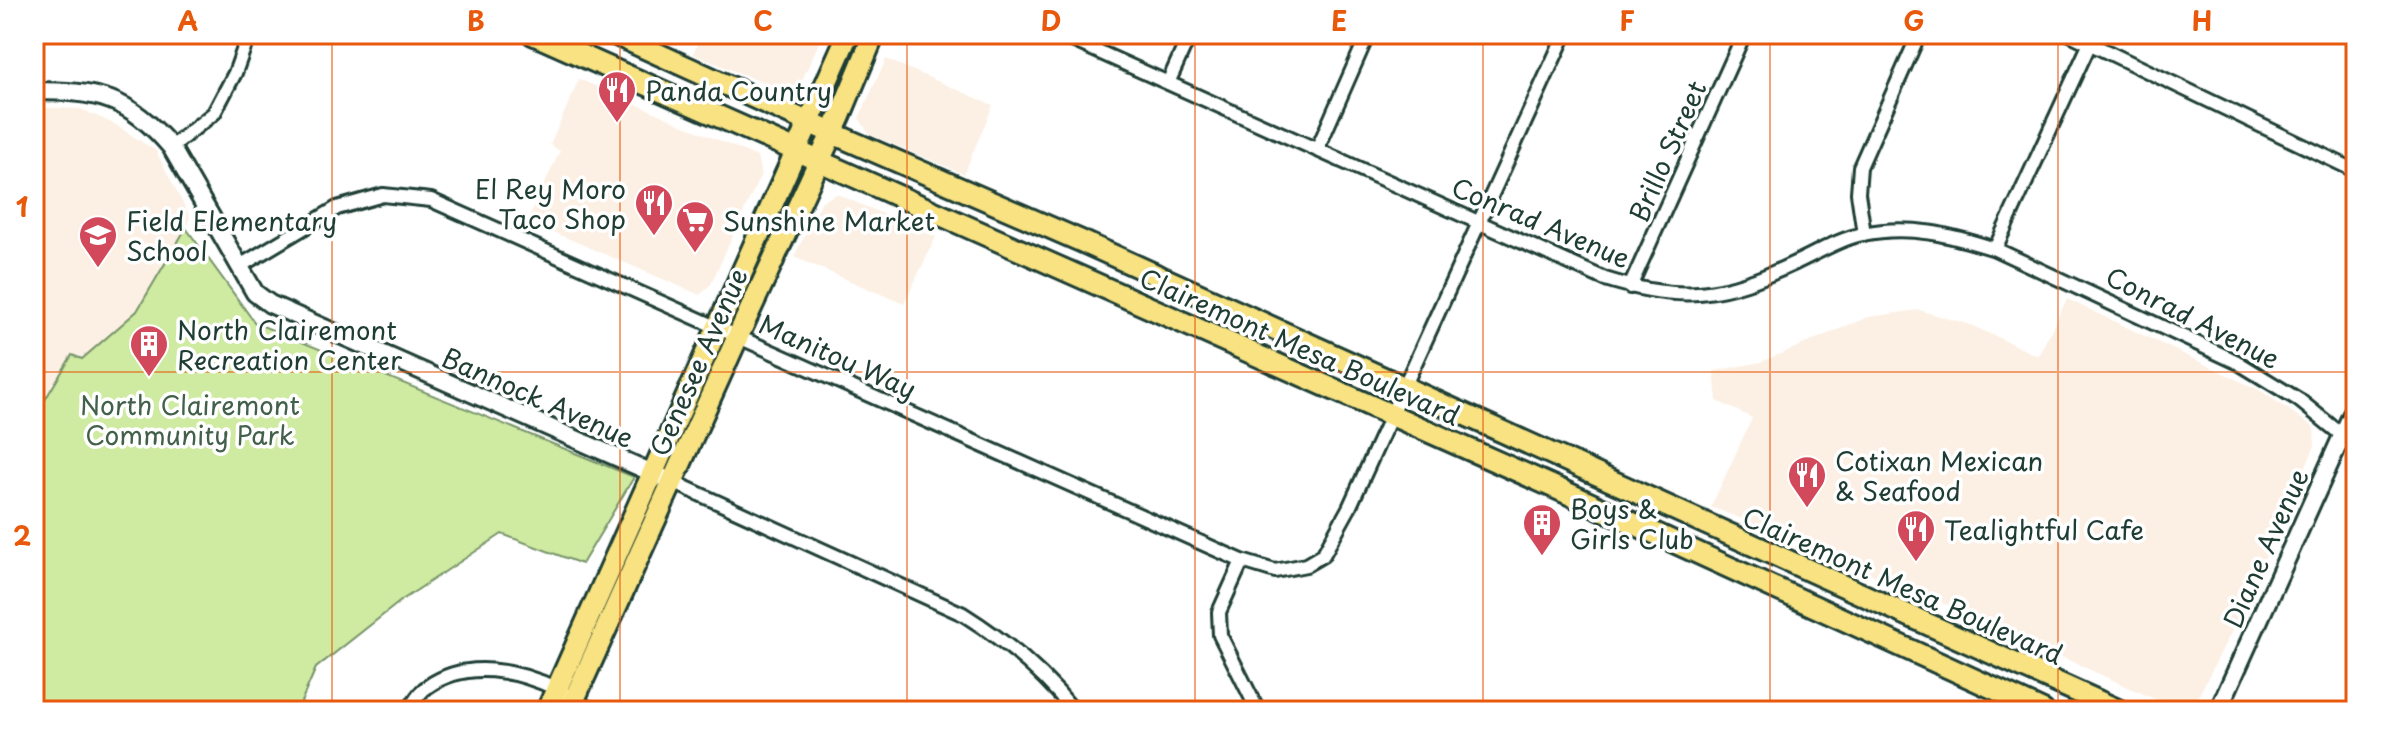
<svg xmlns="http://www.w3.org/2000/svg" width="2390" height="745" viewBox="0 0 2390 745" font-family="'Playpen Sans',sans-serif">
	<rect width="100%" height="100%" fill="#fff"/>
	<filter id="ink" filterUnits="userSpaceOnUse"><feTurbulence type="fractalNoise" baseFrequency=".0125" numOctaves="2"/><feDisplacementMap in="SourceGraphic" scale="16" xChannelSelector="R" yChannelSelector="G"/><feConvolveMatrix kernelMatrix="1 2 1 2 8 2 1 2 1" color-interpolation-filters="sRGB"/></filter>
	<g filter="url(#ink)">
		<!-- built -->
		<path fill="#fcf0e4" d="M702,34H823L800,85L786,92L693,54Z
			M886,59L993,105L964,174L869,134L859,118Z
			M579,79L757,157L761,174L711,284L700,295L527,221L560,151L550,145Z
			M34,107L81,109L116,125L156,151L190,217L186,228L137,311L81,360L71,356L34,418Z
			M837,194L936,237L904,304L794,257L822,201Z
			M2067,299L2261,391L2314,427L2315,446L2238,619L2197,699L2181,711L1936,600L1934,603L1861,569L1852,562L1711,507L1752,418L1717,401L1714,371L1761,362L1868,317L1919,310L1971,325L2038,356Z"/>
		<!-- green -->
		<path fill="#cfeaa1" stroke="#77946a" stroke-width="2" d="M186,228L255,323L634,477L582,564L502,534L402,600L316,668L297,711H34V418L72,355L82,359L137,311Z"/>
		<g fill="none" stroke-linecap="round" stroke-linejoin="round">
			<!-- minor casing -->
			<g stroke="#1f3d34" stroke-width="18">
				<path id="minor" d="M1059,34L1605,279C1682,303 1723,297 1795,263C1817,253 1839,239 1863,234C1909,224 1951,235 1995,249L2237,362L2299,400L2342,435
					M2070,34L2356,171
					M1168,83L1190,34
					M171,147L214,113L235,73L249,34
					M1317,150L1368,34
					M1864,234L1858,193L1860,167L1919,34
					M1995,249L2090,43
					M240,266L337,208L383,195L431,200L1242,561L1275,571L1306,565L1323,555L1349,508L1565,34
					M1630,287L1744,34
					M673,482L963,614C1006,641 1042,671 1074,711
					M1242,561L1219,612L1220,635L1258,711
					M408,711C414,703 419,692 427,687C466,659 517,670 557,689C570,696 581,705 594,711"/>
			</g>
			<!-- tertiary casing -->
			<g stroke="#1f3d34" stroke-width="22">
				<path id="tertiary" d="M34,91C97,91 128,96 171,147L255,293L270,304L673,482
					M2342,435L2356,445
					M2218,711L2356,405"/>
			</g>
			<!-- primary casing -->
			<g stroke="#1f3d34" stroke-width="26">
				<path id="primary" d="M533,34L1556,488L2043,711
					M614,34L832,133L1081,241L2120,711
					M547,711L848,34
					M569,711L738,336L840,116L874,34"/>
			</g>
			<!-- minor -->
			<use href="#minor" stroke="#fff" stroke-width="12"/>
			<!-- tertiary -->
			<use href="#tertiary" stroke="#fff" stroke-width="16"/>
			<!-- primary -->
			<use href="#primary" stroke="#f8e281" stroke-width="20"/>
		</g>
	</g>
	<!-- grid -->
	<path fill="none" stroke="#e8590c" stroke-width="2" stroke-opacity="0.55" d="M332,34V711M620,34V711M907,34V711M1195,34V711M1483,34V711M1770,34V711M2058,34V711M34,372H2356"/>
	<!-- icons -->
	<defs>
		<g id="restaurant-pin" transform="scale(2)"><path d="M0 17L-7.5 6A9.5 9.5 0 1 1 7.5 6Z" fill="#d1495b" stroke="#fff"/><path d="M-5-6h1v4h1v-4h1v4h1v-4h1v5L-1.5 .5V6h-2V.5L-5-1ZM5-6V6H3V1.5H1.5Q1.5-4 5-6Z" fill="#fff"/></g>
		<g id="supermarket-pin" transform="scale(2)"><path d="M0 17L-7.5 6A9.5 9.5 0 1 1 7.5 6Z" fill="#d1495b" stroke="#fff"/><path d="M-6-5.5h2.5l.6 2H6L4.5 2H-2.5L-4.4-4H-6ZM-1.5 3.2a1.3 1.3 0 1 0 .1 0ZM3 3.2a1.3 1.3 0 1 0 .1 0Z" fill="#fff"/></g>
		<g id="school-pin" transform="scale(2)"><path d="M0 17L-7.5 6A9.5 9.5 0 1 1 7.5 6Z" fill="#d1495b" stroke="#fff"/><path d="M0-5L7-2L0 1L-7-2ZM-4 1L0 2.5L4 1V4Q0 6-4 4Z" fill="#fff"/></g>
		<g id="building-pin" transform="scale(2)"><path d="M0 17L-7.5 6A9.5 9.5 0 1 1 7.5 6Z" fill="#d1495b" stroke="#fff"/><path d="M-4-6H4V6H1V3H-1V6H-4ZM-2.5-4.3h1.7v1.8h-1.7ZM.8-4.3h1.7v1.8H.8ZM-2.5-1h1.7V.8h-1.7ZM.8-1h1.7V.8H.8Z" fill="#fff"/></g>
	</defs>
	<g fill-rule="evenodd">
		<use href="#restaurant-pin" x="617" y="90"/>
		<use href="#restaurant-pin" x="654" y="203"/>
		<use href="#supermarket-pin" x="695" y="220"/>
		<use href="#school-pin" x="98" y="235"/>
		<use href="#building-pin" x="149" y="344"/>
		<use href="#restaurant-pin" x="1807" y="475"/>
		<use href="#building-pin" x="1542" y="523"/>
		<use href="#restaurant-pin" x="1916" y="529"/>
	</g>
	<g text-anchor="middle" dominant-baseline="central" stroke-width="7" stroke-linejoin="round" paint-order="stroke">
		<!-- poi labels -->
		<g font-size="26" fill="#1f3d34" stroke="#fff" text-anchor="start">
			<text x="645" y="90">Panda Country</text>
			<text x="626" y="188" text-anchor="end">El Rey Moro<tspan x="626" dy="30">Taco Shop</tspan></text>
			<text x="126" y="220">Field Elementary<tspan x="126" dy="30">School</tspan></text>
			<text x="723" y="220">Sunshine Market</text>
			<text x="177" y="329">North Clairemont<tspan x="177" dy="30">Recreation Center</tspan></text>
			<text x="1835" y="460">Cotixan Mexican<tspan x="1835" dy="30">&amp; Seafood</tspan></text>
			<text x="1570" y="508">Boys &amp;<tspan x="1570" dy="30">Girls Club</tspan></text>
			<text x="1944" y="529">Tealightful Cafe</text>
		</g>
		<!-- street labels -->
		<g font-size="26" fill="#1f3d34" stroke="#fff">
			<text transform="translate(1667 151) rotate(-66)">Brillo Street</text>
			<text transform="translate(1541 222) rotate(23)">Conrad Avenue</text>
			<text transform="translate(2193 317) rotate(27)">Conrad Avenue</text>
			<text transform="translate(1300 346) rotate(24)">Clairemont Mesa Boulevard</text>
			<text transform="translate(838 356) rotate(24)">Manitou Way</text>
			<text transform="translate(698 362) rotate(-66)">Genesee Avenue</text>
			<text transform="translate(538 397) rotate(24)">Bannock Avenue</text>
			<text transform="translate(2265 548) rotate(-66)">Diane Avenue</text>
			<text transform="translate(1903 585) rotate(24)">Clairemont Mesa Boulevard</text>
		</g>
		<!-- park labels -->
		<g font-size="26" fill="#42604a" stroke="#fff">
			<text x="190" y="404">North Clairemont<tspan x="190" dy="30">Community Park</tspan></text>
		</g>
	</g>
	<!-- margin -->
	<rect width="2390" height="745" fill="none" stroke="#fff" stroke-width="88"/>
	<rect x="44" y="44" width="2302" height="657" fill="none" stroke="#e8590c" stroke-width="3"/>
	<g font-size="26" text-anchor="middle" font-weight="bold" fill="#e8590c">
		<text x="188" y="31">A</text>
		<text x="476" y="31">B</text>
		<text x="763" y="31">C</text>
		<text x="1051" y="31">D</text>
		<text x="1339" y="31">E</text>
		<text x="1627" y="31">F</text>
		<text x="1914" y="31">G</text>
		<text x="2202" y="31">H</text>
		<text x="22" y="217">1</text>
		<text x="22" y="546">2</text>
	</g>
</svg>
